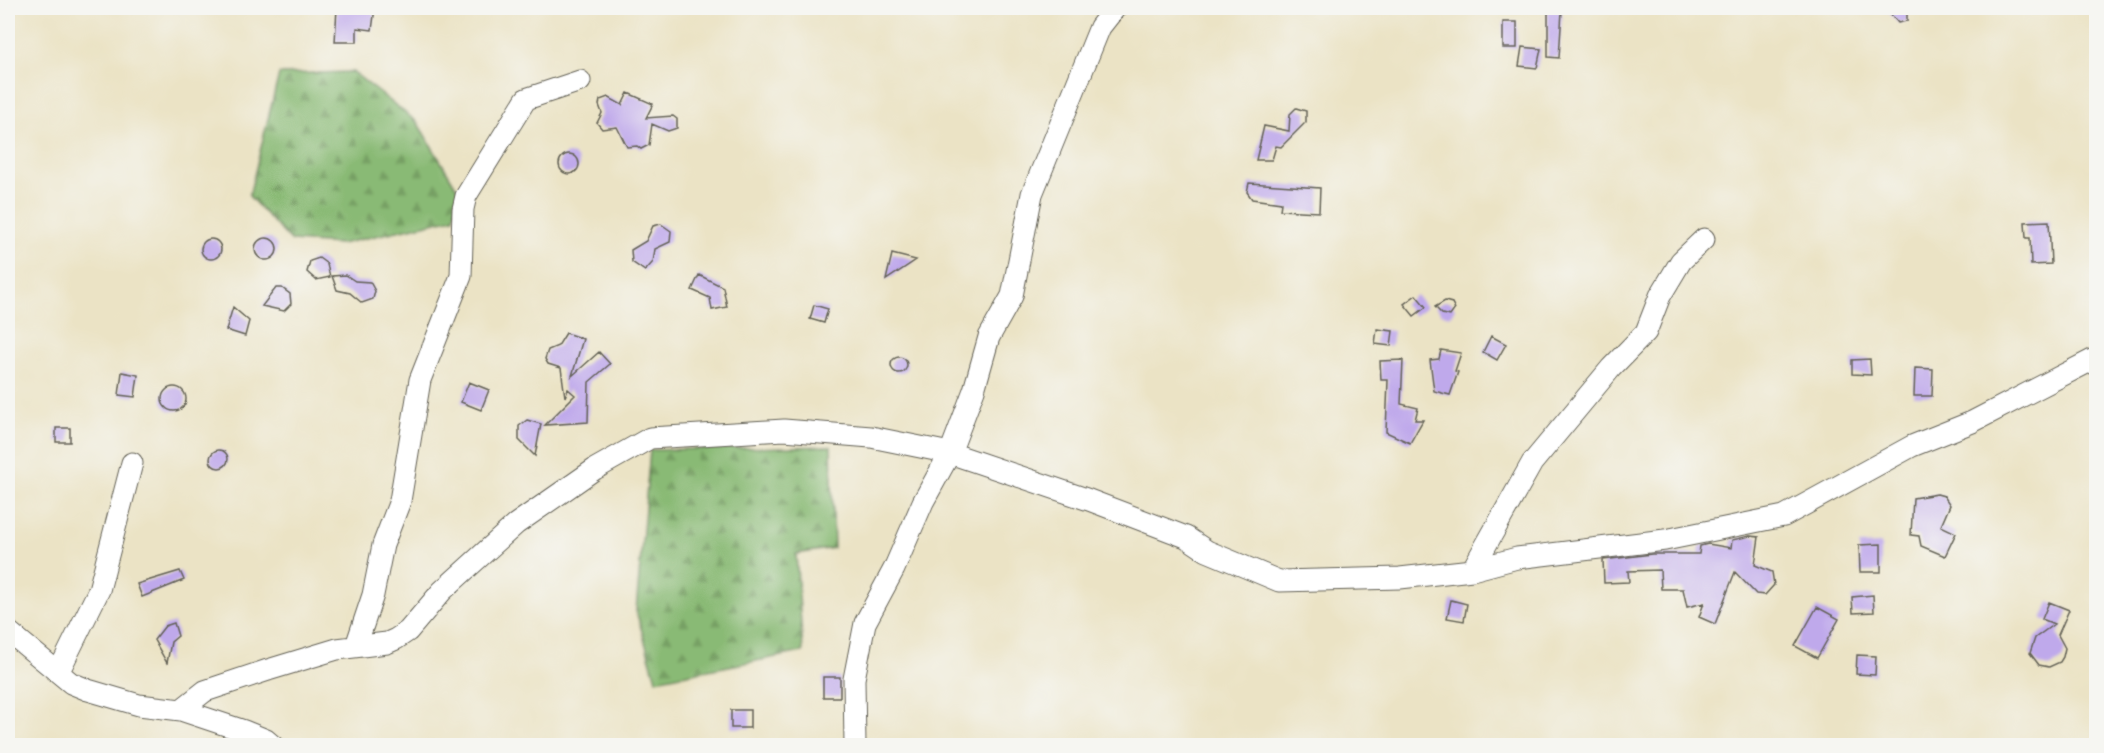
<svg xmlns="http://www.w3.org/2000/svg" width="2104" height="753" viewBox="0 0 2104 753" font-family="'Gochi Hand',sans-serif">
	<defs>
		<pattern id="forest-firs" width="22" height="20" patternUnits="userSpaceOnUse" patternTransform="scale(1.5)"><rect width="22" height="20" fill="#89ba74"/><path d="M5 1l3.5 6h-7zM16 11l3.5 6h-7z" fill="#769f64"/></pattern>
	</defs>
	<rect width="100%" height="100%" fill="#f6f6f2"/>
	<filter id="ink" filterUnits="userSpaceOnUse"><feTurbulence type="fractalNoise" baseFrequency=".0167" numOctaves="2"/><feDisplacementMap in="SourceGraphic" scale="12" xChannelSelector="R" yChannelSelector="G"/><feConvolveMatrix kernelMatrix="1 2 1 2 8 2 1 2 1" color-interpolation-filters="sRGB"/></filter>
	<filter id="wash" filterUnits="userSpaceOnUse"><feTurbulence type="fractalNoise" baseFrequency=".008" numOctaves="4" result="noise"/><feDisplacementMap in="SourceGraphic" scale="24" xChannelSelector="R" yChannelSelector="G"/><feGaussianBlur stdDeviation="1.35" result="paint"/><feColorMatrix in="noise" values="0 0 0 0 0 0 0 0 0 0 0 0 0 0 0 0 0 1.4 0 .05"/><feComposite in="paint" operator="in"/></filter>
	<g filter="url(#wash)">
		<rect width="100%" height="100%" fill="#ebe3c5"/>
		<!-- forest -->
		<path fill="url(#forest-firs)" stroke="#526b48" stroke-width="1.5" d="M353,72L417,122L458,190L454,218L341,244L291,241L249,196L279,74Z
			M831,446L834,548L796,554L803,652L656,680L636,611L650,450Z"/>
		<g id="blocks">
			<!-- building -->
			<path fill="#bfa9eb" d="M337,8H375L372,30L357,28V42H335Z
				M1900,8L1907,11V21L1898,23L1888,11Z
				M1548,11H1562L1559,58L1548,57Z
				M1503,22H1517V48H1503Z
				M1522,47L1541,49L1537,68L1519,66Z
				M628,93L653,104L646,118L673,116L677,119V128L668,131L652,124L649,145L641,149L637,146L627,147L617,127L602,129L597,123L602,113L599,105L600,100L608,97L622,105Z
				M1296,108L1306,111V122L1281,147L1276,146L1272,160H1256L1264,126L1289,131L1290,114Z
				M559 164a10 10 0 1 1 20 0a10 10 0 1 1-20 0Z
				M1249,183L1320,188L1319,212L1280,210L1281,203L1252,199L1247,192Z
				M2049,221L2051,264L2031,265L2030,238H2026L2025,222Z
				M661,224L671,231L670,242L655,249L653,262L645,271L632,262L631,250L646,241L653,226Z
				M255 249a11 11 0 1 1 22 0a11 11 0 1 1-22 0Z
				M201 249a10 10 0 1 1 20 0a10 10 0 1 1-20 0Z
				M892,254L916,260L886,280Z
				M319,258L327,264L330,277L316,280L307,272L310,261Z
				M346,275L355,281L370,282L375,291L373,299L362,303L350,293L337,290L332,276Z
				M699,275L723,287L727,307L712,310L710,298L692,290Z
				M276,288H282L290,294L291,304L284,311L262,306Z
				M1416,295L1426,307L1414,316L1404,304Z
				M1445,301L1452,303L1455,309L1450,316L1442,314L1435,307Z
				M814,305L828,309L824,323L810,319Z
				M233,307L249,321L245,336L226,330Z
				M1377,329L1393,331L1391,346L1375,344Z
				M566,333L583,339L572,376L599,352L610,364L589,382L588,422L545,425L575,395L568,389L565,397L561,368L548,364L545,359L548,350L558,346Z
				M1491,336L1506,344L1497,360L1483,352Z
				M1441,350L1461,353L1455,371L1458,372L1450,395L1434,391L1430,360L1439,359Z
				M891 365a8 8 0 1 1 16 0a8 8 0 1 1-16 0Z
				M1870,359L1871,375L1852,374V360Z
				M1403,360L1401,404L1418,408L1415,420H1423L1410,443L1386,432L1388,380H1381L1380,361Z
				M1915,368L1933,369L1932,396H1914Z
				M122,372L138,375L135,397L119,395Z
				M469,382L489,390L481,410L461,402Z
				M162 399a12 12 0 1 1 24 0a12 12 0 1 1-24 0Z
				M527,420L541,424L535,456L519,440V426Z
				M56,428H70V442H56Z
				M210 459a9 9 0 1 1 18 0a9 9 0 1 1-18 0Z
				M1937,494L1944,496L1950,505L1941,526L1956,533L1945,556L1921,546L1919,536L1911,535L1913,498Z
				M1750,536L1759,537L1755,565L1772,572L1774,585L1765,595L1756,594L1735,572L1715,624L1699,617L1704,603L1687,607L1683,589H1661L1660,570L1628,571L1629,582L1604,583L1603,560L1652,554H1699L1700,546L1708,544L1731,548L1732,540Z
				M1881,544V572H1860L1859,545Z
				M180,571L184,580L142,597L137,584Z
				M1873,595L1874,612L1853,613L1852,597Z
				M1451,600L1467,604L1464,621L1447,618Z
				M2049,602L2069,610L2058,635L2065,648L2063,657L2060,662L2049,667L2039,665L2030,653L2035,638L2054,624L2042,619Z
				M1817,607L1839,619L1817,658L1795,646Z
				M174,623L178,636L171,642L167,663L154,640L165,626Z
				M1857,655L1876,656L1875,675L1856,674Z
				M823,677H840V697H823Z
				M731,710H750V728H731Z"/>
		</g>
	</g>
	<g filter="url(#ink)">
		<use href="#blocks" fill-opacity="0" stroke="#646257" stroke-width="1.5"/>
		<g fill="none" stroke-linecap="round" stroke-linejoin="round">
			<!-- minor casing -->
			<g stroke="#646257" stroke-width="23">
				<path id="minor" d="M1472,570L1532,463L1611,368L1646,332L1660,296L1681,261L1704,239
					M8,631L71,683L88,690L139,705L181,710L244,731L266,740L273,746
					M356,646L373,595L383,545L400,501L420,380L461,276L463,209L466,196L526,99L580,81
					M59,671L99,590L132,463
					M181,710L205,691L268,670L337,649L387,643L396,639L408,631L442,591L516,524L595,469L650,438L784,430L871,437L950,453L1089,500L1186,537L1207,551L1279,581L1400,578L1472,570L1517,558L1665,540L1784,516L1912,446L1972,422L2096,358
					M855,746L854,679L865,623L894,569L923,502L950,453L974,390L989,337L1012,296L1032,194L1100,27L1115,8"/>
			</g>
			<!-- minor -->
			<use href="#minor" stroke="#fff" stroke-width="21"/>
		</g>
	</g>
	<!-- margin -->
	<rect width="2104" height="753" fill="none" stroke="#f6f6f2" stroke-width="30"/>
</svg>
